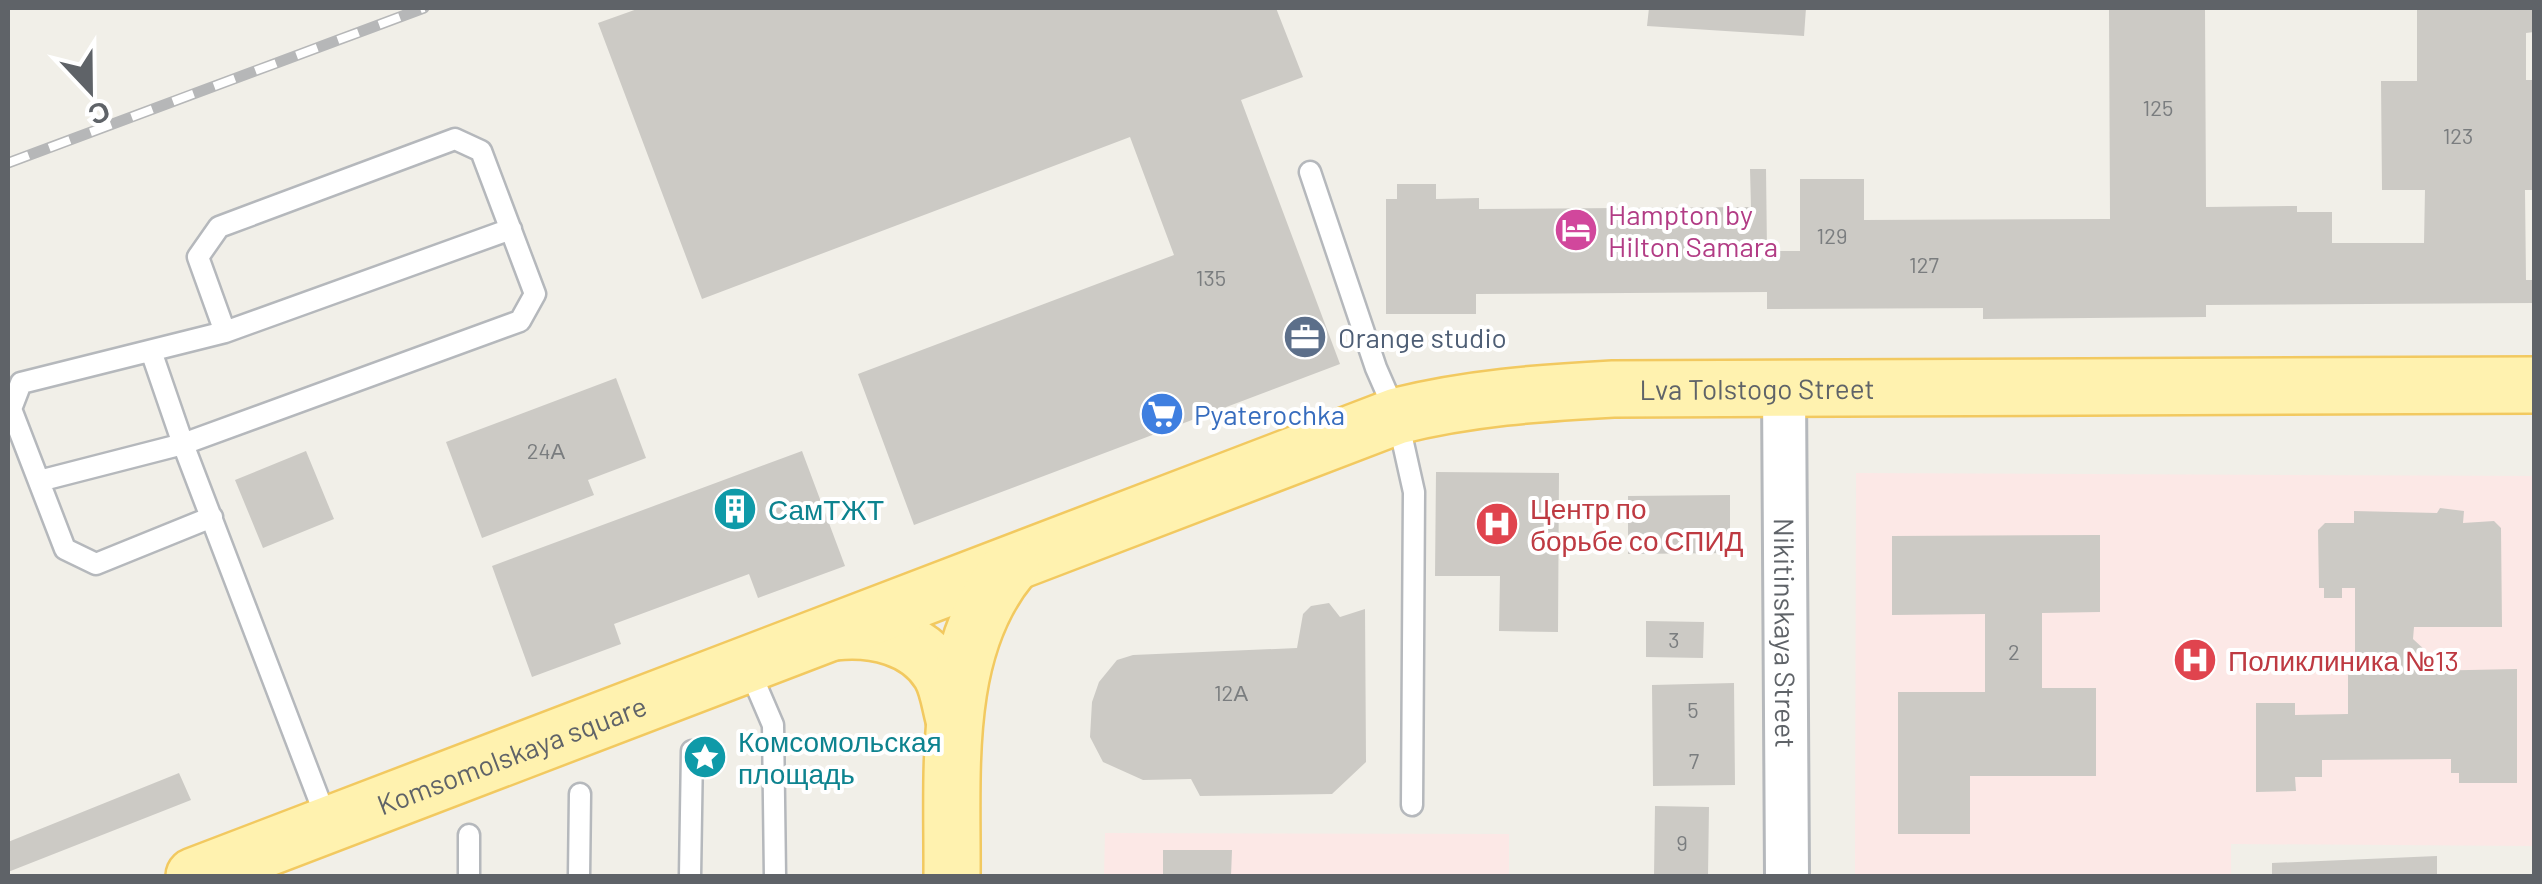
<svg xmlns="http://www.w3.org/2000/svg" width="2542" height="884" viewBox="0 0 2542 884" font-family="Barlow,sans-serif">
	<rect width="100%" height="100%" fill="#f1efe8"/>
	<!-- medical -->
	<path fill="#fce8e6" d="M1856,473L2534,476V846L2231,844V876H1855Z
		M1105,833L1509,834V876H1104Z"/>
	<!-- building -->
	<path fill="#cccac5" d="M640,8H1276L1303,77L1241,100L1340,364L914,525L858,374L1174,255L1130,137L702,299L598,23Z
		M1649,8H1806L1804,36L1647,26Z
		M2109,8H2205L2206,207L2297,206V212H2332V243H2424L2425,190H2382L2381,81H2417V8H2534V32L2526,33V80H2534V190H2525L2526,280H2534V303L2206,305V317L1983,319V308L1767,309V292L1476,294V314H1386V199H1397V184H1436V199L1479,198V209L1751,207L1750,169H1766L1767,251H1800V179H1864V220L2110,219Z
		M616,378L646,458L588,480L594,495L482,538L446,442Z
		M306,451L334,519L263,548L235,480Z
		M802,451L845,566L758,598L749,574L614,624L621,644L532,677L492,566Z
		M1436,472L1559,473L1558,632L1499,631L1500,576H1435Z
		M1730,495V553L1628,554V496Z
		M2440,508L2464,511L2463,523L2494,521L2501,528L2502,627H2414L2413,639L2426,651L2422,671L2517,669V783H2459V773H2451V759L2322,760V777H2295L2296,791L2256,792V703H2295V715L2348,714V672H2355V588H2342V598H2324V588H2319L2318,530L2325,523H2354V511L2437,513Z
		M2100,535V612L2042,613V688H2096V776H1970V834H1898V692H1985V614L1892,615V536Z
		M1329,603L1340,617L1365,609L1366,762L1332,794L1200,796L1191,779L1143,780L1103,762L1090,737L1092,702L1099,682L1117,660L1133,655L1297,648L1303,614L1311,606Z
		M1646,621L1704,622L1703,658L1646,657Z
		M1734,683L1735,785L1653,786L1652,685Z
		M179,773L191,800L8,872V842Z
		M1655,806L1709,807L1708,876H1654Z
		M1163,850H1232L1231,876H1163Z
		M2437,856V876H2272V863Z"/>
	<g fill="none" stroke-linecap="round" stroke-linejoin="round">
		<!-- service casing -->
		<g stroke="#b5b8bc" stroke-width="25">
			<path id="service" d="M1310,172L1376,368L1397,416L1414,492L1412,805
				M225,332L511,229
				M39,481L183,444L151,351
				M212,517L96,564L65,549L11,409L21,383L225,332L198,257L219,227L455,139L481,151L535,294L520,321L183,444L328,823
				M749,669L773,725L775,876
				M469,876V835
				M579,876L580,794
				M690,876L692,751"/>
		</g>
		<!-- minor casing -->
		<g stroke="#b5b8bc" stroke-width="48">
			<g id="minor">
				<path id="s1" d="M1784,388L1787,876"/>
			</g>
		</g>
		<!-- primary casing -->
		<g stroke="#f2c960" stroke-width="60">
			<g id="primary">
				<path d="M835,632C873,628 918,637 940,673C948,686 950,705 954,719"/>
				<path id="s2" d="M194,876L1397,416C1469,398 1539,393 1613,389L2534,385"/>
				<path d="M952,876C953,773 941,650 1011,566"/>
			</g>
		</g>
		<!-- service -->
		<use href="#service" stroke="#fff" stroke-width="20"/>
		<!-- minor -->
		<use href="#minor" stroke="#fff" stroke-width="42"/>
		<!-- primary -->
		<use href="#primary" stroke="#fff2af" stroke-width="55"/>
		<!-- rail casing -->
		<g stroke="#b6b7b8" stroke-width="11">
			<path id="rail" d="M8,163L424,8"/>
		</g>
		<!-- rail -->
		<use href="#rail" stroke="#fff" stroke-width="8" stroke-dasharray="22" stroke-linecap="butt"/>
	</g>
	<!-- icons -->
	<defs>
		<g id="hotel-disc" transform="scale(2.25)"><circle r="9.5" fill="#d1479c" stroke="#fff"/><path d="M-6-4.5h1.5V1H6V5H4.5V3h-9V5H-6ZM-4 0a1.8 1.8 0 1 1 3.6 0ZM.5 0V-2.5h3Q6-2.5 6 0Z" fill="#fff"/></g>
		<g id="office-disc" transform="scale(2.25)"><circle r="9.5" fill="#5c6f8a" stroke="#fff"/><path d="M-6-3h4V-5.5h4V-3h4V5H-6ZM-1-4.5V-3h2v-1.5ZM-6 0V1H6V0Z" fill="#fff"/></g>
		<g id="supermarket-disc" transform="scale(2.25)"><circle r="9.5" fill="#3f7fe0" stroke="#fff"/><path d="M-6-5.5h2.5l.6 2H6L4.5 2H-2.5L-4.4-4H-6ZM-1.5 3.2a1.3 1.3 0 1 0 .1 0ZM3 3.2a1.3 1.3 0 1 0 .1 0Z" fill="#fff"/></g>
		<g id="building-disc" transform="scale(2.25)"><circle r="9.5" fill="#0f9aa8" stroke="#fff"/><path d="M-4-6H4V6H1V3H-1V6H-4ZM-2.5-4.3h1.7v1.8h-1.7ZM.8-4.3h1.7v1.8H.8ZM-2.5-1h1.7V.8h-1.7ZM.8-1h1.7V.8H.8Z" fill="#fff"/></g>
		<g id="hospital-disc" transform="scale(2.25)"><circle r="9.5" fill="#e0444e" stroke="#fff"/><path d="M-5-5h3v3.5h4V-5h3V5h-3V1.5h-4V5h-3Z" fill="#fff"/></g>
		<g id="sight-disc" transform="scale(2.25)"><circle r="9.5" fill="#0f9aa8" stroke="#fff"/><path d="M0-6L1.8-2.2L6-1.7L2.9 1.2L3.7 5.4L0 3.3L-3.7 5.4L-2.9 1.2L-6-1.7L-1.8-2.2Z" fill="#fff"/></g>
	</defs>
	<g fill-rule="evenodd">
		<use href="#hotel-disc" x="1576" y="230"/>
		<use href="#office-disc" x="1305" y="337"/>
		<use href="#supermarket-disc" x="1162" y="414"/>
		<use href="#building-disc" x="735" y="509"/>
		<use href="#hospital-disc" x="1497" y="524"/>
		<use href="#hospital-disc" x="2195" y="660"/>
		<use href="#sight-disc" x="705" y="757"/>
	</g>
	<g text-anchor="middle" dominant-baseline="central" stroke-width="8" stroke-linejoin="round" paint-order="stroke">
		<!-- number labels -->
		<g font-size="22" fill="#7a7d7f">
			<text x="2158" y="107">125</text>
			<text x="2458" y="135">123</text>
			<text x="1832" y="235">129</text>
			<text x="1924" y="264">127</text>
			<text x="1211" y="277">135</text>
			<text x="546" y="450">24А</text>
			<text x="1674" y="639">3</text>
			<text x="2014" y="651">2</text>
			<text x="1231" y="692">12А</text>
			<text x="1693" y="709">5</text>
			<text x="1694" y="760">7</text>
			<text x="1682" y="842">9</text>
		</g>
		<!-- hotel labels -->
		<g font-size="28" fill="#b23c85" stroke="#fff" text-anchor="start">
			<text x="1608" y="214">Hampton by<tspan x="1608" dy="32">Hilton Samara</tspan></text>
		</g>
		<!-- service labels -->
		<g font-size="28" fill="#4e5e75" stroke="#fff" text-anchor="start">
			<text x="1338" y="337">Orange studio</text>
		</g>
		<!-- street labels -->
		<g font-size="28" fill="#5f6368" stroke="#fff">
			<text stroke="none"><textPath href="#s2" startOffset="1650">Lva Tolstogo Street</textPath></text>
			<text stroke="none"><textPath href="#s1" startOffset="245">Nikitinskaya Street</textPath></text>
			<text stroke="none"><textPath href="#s2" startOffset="340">Komsomolskaya square</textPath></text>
		</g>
		<!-- shop labels -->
		<g font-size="28" fill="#366cbe" stroke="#fff" text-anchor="start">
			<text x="1194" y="414">Pyaterochka</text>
		</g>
		<!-- health labels -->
		<g font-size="28" fill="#be3a42" stroke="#fff" text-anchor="start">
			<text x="1530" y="508">Центр по<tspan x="1530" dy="32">борьбе со СПИД</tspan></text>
			<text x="2228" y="660">Поликлиника №13</text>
		</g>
		<!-- culture labels -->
		<g font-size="28" fill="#0d838f" stroke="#fff" text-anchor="start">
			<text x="768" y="509">СамТЖТ</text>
			<text x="738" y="741">Комсомольская<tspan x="738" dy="32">площадь</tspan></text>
		</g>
	</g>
	<!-- border -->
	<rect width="2542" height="884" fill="none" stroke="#5f6368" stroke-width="20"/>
	<!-- north arrow -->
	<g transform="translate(90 90) rotate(158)" stroke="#ffffff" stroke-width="8" paint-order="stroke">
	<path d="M0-8L18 38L0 25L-18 38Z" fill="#5f6368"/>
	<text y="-15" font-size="28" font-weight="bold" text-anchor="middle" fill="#5f6368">С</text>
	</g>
</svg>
